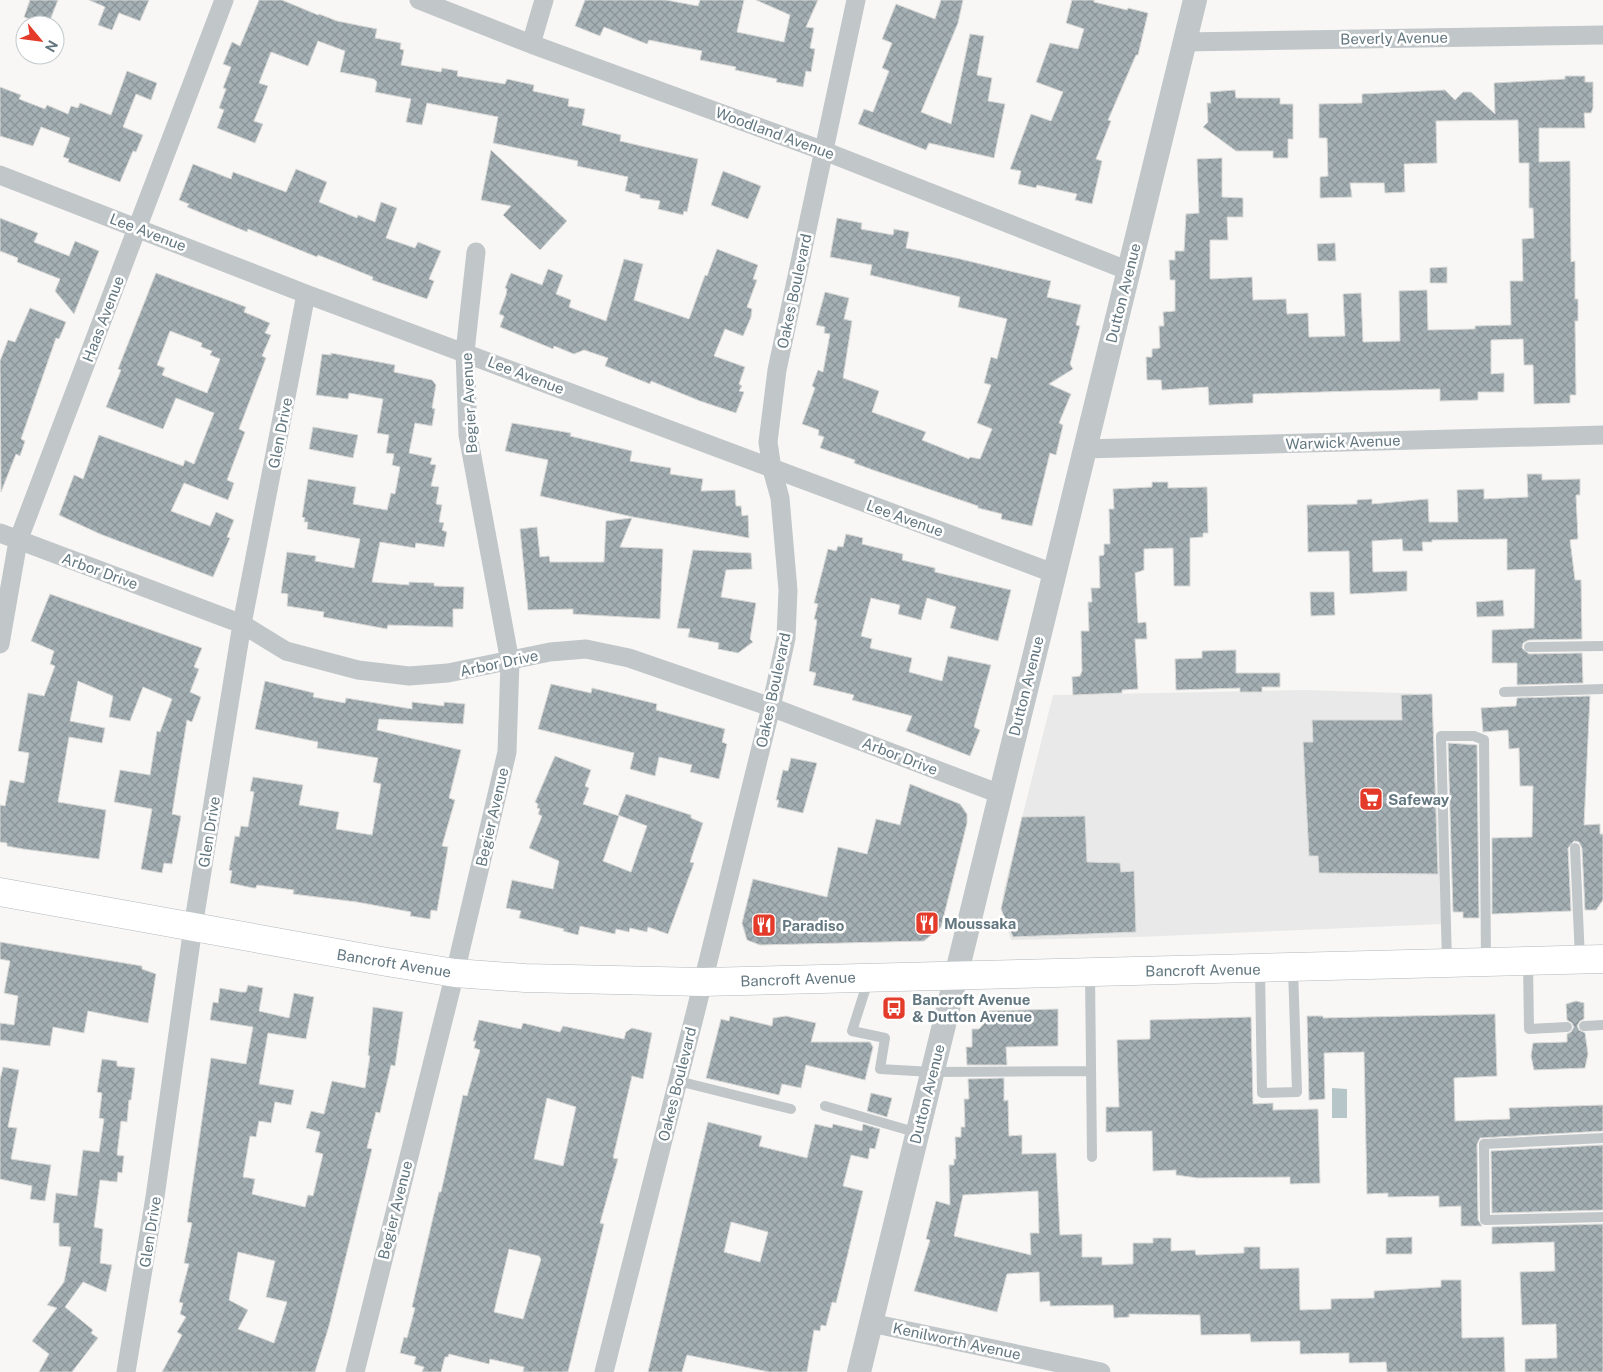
<svg xmlns="http://www.w3.org/2000/svg" width="1603" height="1372" viewBox="0 0 1603 1372" font-family="'Public Sans',sans-serif">
	<defs>
		<pattern id="building-cross-hatch" width="8" height="8" patternUnits="userSpaceOnUse" patternTransform="scale(1.25)"><rect width="8" height="8" fill="#a5b0b4"/><path d="M0 0l8 8M0 8l8-8" fill="none" stroke="#8a9498"/></pattern>
	</defs>
	<rect width="100%" height="100%" fill="#f8f7f5"/>
	<!-- built -->
	<path fill="#e8e9e8" d="M1305,690L1432,694L1443,924L1138,937L1011,940L1001,909L1004,889L1053,695Z"/>
	<!-- water -->
	<path fill="#b6c5c7" d="M1332,1088L1347,1089V1118H1332Z"/>
	<!-- building -->
	<path fill="url(#building-cross-hatch)" stroke="#d9d9d7" fill-rule="evenodd" d="M30,0H58L48,25L24,17Z
		M89,0H149L140,21L119,13L112,30L98,25L105,7Z
		M259,0H282L318,15L319,14L337,21L377,29L375,38L401,43L400,49L404,50L401,65L441,72L442,68L458,71L457,76L505,84L507,79L534,85L533,91L569,99L568,106L585,109L582,125L621,135L620,141L698,159L687,212L684,211L683,215L658,209L660,201L640,198V195L625,191L628,177L577,166L578,161L493,143L498,117L427,103L422,125L406,122L411,99L375,92L377,82L374,79L340,72L345,51L318,41L308,66L271,52L259,83L268,86L254,121L263,124L255,143L217,128L224,110L219,108L226,89L223,88L231,67L223,64L232,42L240,46Z
		M585,0H666L698,6L700,0H744L737,32L784,42L790,15L756,0H818L806,27L814,28L810,48L815,49L811,72L806,71L803,87L776,82L777,79L735,70L736,67L700,60L702,51L649,40L647,44L604,27L600,36L575,26Z
		M941,0H963L958,23L921,112L951,124L970,34L984,36L977,75L992,78L988,101L1005,104L994,158L929,143L926,150L858,124L864,109L873,112L889,71L882,68L892,43L882,39L896,4L935,19Z
		M1072,0H1094V2L1127,10L1128,8L1148,13L1138,55H1136L1108,120L1111,121L1096,159L1102,161L1092,204L1075,200L1077,194L1037,185L1036,188L1018,184L1021,171L1010,169L1031,114L1051,121L1063,92L1036,82L1050,43L1078,49L1084,29L1066,23Z
		M127,71L157,83L151,100L136,94L123,127L143,135L136,152L133,151L120,182L68,162L69,159L63,157L70,138L41,127L33,146L0,136V87L21,95L19,99L45,109L47,105L68,114L71,106L78,108L80,103L111,115Z
		M1565,76H1585V82H1593V108L1591,113H1584L1585,128H1539V162L1570,161L1571,262L1575,261V299H1578V321H1575L1576,395H1570V403L1534,404L1533,365H1524L1523,339L1491,340V374L1504,373V392H1478V400L1440,401V389L1355,391L1253,394V403L1209,405L1208,387L1162,390L1161,380H1147L1146,357H1152V349L1160,348L1159,326H1164L1163,312L1175,311V280H1170L1169,260H1175V251H1184L1186,214L1199,213L1197,159L1222,158V197L1243,198V217H1227L1228,240H1210V279L1252,277L1253,300L1286,299L1287,314L1308,313L1309,337L1345,336L1343,294L1361,293L1363,342L1400,341L1399,291L1427,290L1428,330L1475,329V326L1511,325L1510,281H1523L1522,239L1534,238L1533,208H1529V163H1519L1518,120L1436,121L1437,163L1404,164L1405,192L1385,193L1384,183H1350L1352,197L1320,198V177L1328,176L1327,138H1319V104L1362,103V94L1445,90L1455,100L1463,92H1471L1495,114L1494,83L1565,79Z
		M1235,90L1236,98H1280V104H1293V139H1288V158H1273V151H1236L1203,127L1208,122L1207,103H1211L1210,92Z
		M491,150L567,221L540,250L503,215L511,206L481,200Z
		M193,164L231,179L233,172L286,192L296,169L327,182L319,202L357,218L358,215L375,222L381,202L397,208L386,238L415,248L418,242L441,251L429,279L434,281L427,299L372,280L373,277L318,255L317,257L248,229L247,232L187,207L189,204L179,200Z
		M723,171L761,186L748,219L711,205Z
		M0,218L38,233L34,242L69,256L75,241L99,251L74,314L55,291L60,279L17,262L18,258L0,251Z
		M837,218L862,223L861,229L893,235L894,229L909,232L906,248L956,258L1051,281L1047,297L1081,305L1076,325L1080,326L1070,364L1073,369L1049,384L1071,394L1059,423L1063,425L1056,455L1050,453L1032,526L1001,519L1002,514L978,508V506L873,470L854,463L855,460L820,448L824,437L818,435L819,430L802,424L815,388L812,386L818,370L823,372L830,334L824,333L825,327L816,325L825,292L849,298L844,319L852,321L843,378L879,391L872,412L926,432L922,440L969,459L970,457L980,459L992,429L977,423L991,385L984,383L991,357L997,359L1007,319L958,307L960,297L870,275L872,265L830,257Z
		M1335,243L1336,261H1318L1317,244Z
		M717,249L758,265L753,279L757,280L747,307L752,309L751,317L743,336L725,329L714,356L745,367L739,384L742,386L739,391L744,392L736,413L700,401L651,381L650,384L605,366L608,358L584,350L574,354L554,346L553,349L500,327L504,316L499,314L506,295L507,289L505,288L511,273L542,285L548,269L563,275L556,294L571,300L569,307L606,321L624,259L643,264L634,300L689,319L705,275L707,276Z
		M1447,267V283H1430V268Z
		M156,273L246,307L244,312L270,323L265,333L271,335L262,356L266,358L239,429L245,432L227,480L234,483L228,500L184,483L171,511L210,526L216,512L234,520L227,537L230,538L213,577L100,534L59,515L74,475L83,479L99,435L183,466L185,460L194,464L214,413L176,398L163,429L106,407L121,370L118,369ZM170,331L202,343L201,347L212,351L210,355L220,359L207,393L162,375L165,368L157,365Z
		M30,308L66,322L59,339L56,338L21,439L25,441L20,456L16,454L1,492L0,361L8,340L15,342Z
		M331,353L395,365L394,372L432,380L436,385L432,408L435,409L432,426L415,423L409,453L432,458L430,464L436,465L431,486L439,487L436,504L442,505L439,522L444,523L442,530L447,532L444,547L416,543L415,548L380,542L372,582L409,585V582L434,583V586L464,587L463,609H453V627L388,625L387,629L323,617L324,612L287,606L288,594L281,593L287,552L316,556L315,561L354,568L360,539L307,529L308,522H304L305,518L302,517L308,479L356,487L353,504L387,510L391,493L395,494L400,467L392,465L394,454L386,453L389,435L377,433L383,399L349,393L348,399L316,395L322,354L331,355Z
		M512,423L571,433L570,436L632,451L630,461L671,468L670,474L703,479L701,491L735,490L736,506H741L742,516L748,515L749,538L633,517L540,496L548,460L505,451Z
		M313,427L358,435L353,458L309,449Z
		M1527,474H1542V480L1580,479V495H1576L1578,539L1570,540L1575,580H1581L1582,639L1529,640L1523,643L1522,648L1529,654L1582,653L1583,683L1517,685V663H1492V630L1534,628L1535,569L1507,570V539L1432,540V542H1422L1423,551H1403L1402,539L1372,541L1373,572L1407,571V591L1373,593L1350,594L1349,551L1308,552L1307,505L1357,504V500L1372,499V504L1428,499L1429,522H1458L1457,490L1484,489V499L1528,497Z
		M1152,482H1168V488L1207,487L1208,533H1203V537L1190,538V586H1174L1173,548L1144,549V570L1135,573L1138,623L1146,622L1147,639H1135L1138,689L1122,690V693L1073,695L1072,677L1080,676L1082,671L1081,631H1089L1088,602H1092L1091,588H1100L1099,556L1104,555V544H1110L1109,509H1114L1113,489L1152,487Z
		M632,518L620,547L663,549L660,619L573,614V609L528,610L520,529L537,527L540,557L549,556L550,562H604L606,521Z
		M846,534L863,538L862,544L903,554L902,560L935,568V572L1011,590L998,641L950,628L956,607L927,598L921,620L898,614L900,605L871,598L861,636L872,639L870,648L912,658L909,672L942,681L948,656L991,665L974,727L980,730L970,756L906,731L912,716L852,700L854,695L813,685L816,673L809,671L817,620L814,619L818,604L814,603L828,549L836,551L838,546L843,547Z
		M693,550L751,553L752,569L726,570L721,597L756,603L750,639L753,642L738,653L718,649L719,643L688,637L690,629L677,628Z
		M1310,592H1334L1335,615L1311,616Z
		M50,594L202,648L194,667L199,669L190,692L201,697L192,722L187,720L172,814L181,816L172,864L164,863L162,873L141,869L152,809L114,802L120,770L150,775L157,731L160,732L172,699L143,687L130,721L109,717L113,696L78,681L70,721L105,728L102,743L69,737L58,802L106,810L99,859L23,849L7,846V843L0,842V805L5,806L10,780L24,783L29,753L18,751L28,693L44,696L55,666L50,664L54,651L31,641Z
		M1503,600L1504,616L1477,617L1476,602Z
		M1236,650V673H1280V687H1262V692H1240V688L1176,690L1175,659L1202,658V651Z
		M265,681L314,693L313,697L345,703L346,698L412,709V702L444,706V702L465,704L463,724L379,719L377,730L461,750L449,798L455,800L442,846L448,847L437,911L431,910L430,919L410,916L411,912L357,902L293,894L294,890L257,885L256,888H253L230,883L232,871L229,870L235,836L239,837L241,826L248,827L254,792L250,791L253,777L303,785L299,805L339,812L336,829L372,835L381,784L373,782L378,758L317,748L318,742L255,729Z
		M551,684L591,693L592,688L657,704L656,710L725,729L722,742L727,744L719,779L690,772L692,765L659,757L655,776L630,769L634,753L538,729Z
		M1432,694L1438,874L1319,873L1318,856H1309L1303,742H1313L1312,720H1402L1401,695Z
		M1590,696L1584,825L1600,824V834H1603V900L1596,910H1585L1582,848L1579,842L1574,841L1568,848L1571,911L1492,914V838L1532,837L1533,786H1520L1519,748L1509,749L1508,730L1483,732L1481,708L1516,706L1517,698Z
		M1448,743L1477,745L1479,918H1463V912H1453Z
		M555,756L591,770L585,786L589,788L583,804L619,816L603,861L631,872L647,826L618,815L626,794L691,815V818L703,823L690,862L694,863L668,934L648,927L647,932L630,928L629,932L616,929L615,934L580,926L578,935L563,931L564,929L519,918L521,911L506,908L512,880L553,889L559,861L529,848L542,816L538,814L540,809L537,808L538,804L535,802Z
		M791,758L817,763L803,813L777,807L779,800H776L783,770L788,771Z
		M910,784L960,804L967,814V823L941,927L924,941L760,945L747,940L742,923L753,879L827,897L838,847L867,854L876,819L900,825Z
		M1085,816L1087,862L1120,863L1121,872L1134,871L1136,932L1013,937L1001,909L1022,817Z
		M0,942L142,966V969L156,974L148,1023L88,1011L84,1033L53,1027L50,1046L0,1040V1023L14,1025L18,996L4,993L10,961L0,959Z
		M248,985L263,988L259,1011L289,1018L294,993L314,997L306,1039L268,1033L259,1084L294,1090L291,1105L275,1102L271,1123L259,1121L256,1137L250,1136L243,1177L255,1179L252,1194L305,1207L308,1195L313,1196L323,1154L315,1152L320,1132L306,1128L311,1111L324,1114L332,1081L365,1088L370,1056L368,1055L373,1007L403,1012L395,1066L391,1065L380,1113L376,1112L367,1148L372,1149L329,1326L315,1372H162L182,1335L177,1332L186,1317L180,1314L183,1303L179,1302L189,1264L184,1263L192,1223L187,1222L211,1058L246,1064L253,1027L210,1020L213,1002L218,1003L220,988L241,992H246ZM238,1252L275,1261L266,1297L287,1302L274,1343L238,1329L248,1310L229,1300Z
		M1576,1001L1584,1003V1019L1580,1021L1577,1026L1579,1030L1585,1033L1588,1054L1585,1068L1534,1070L1531,1056L1533,1043L1567,1042V1034L1571,1032L1574,1027L1572,1023L1567,1020L1566,1004Z
		M1058,1009V1046L1006,1047L1007,1065H967L966,1047H972V1029H979L989,1018L988,1011Z
		M1495,1014L1497,1076L1454,1078L1455,1121L1510,1119L1509,1108L1603,1105V1131L1480,1138L1477,1144L1478,1220L1482,1226H1461V1206L1439,1207V1196L1388,1197V1193L1367,1194L1364,1052L1324,1053L1325,1099L1309,1100L1307,1016H1323V1018Z
		M730,1016L772,1026L773,1018L786,1016L816,1023L811,1042H870L873,1047L865,1080L806,1065L801,1088L782,1084L779,1095L706,1078L721,1019L729,1021Z
		M1251,1017L1253,1104L1273,1103V1110L1318,1109L1320,1183L1290,1184V1177L1198,1178L1176,1175V1170L1153,1171L1152,1131L1106,1132V1107H1119L1117,1040L1150,1039V1020Z
		M479,1020L521,1029L523,1023L560,1032L563,1026L624,1039L626,1032L632,1028L652,1033L643,1079L632,1076L613,1158L618,1159L600,1223L604,1224L568,1372H523L524,1367L490,1359L489,1364L449,1354L448,1357H445L441,1372H422L424,1367L414,1364L416,1357L400,1353L404,1337L407,1338L415,1308L412,1307L439,1192H441L463,1095L467,1096L480,1050L474,1048L476,1041H473ZM547,1098L576,1107L563,1166L534,1159ZM509,1249L539,1256L541,1259L523,1319L494,1312Z
		M102,1059L117,1061V1066L135,1068L131,1100H129L127,1122L121,1121L117,1155L124,1156L122,1173L118,1172L117,1182L100,1180L94,1227L103,1229L100,1263L112,1265L106,1292L83,1282L65,1307L93,1330L91,1333L98,1338L72,1372H39L49,1354L32,1341L57,1308L47,1305L64,1282L71,1247L59,1246V1223H53L56,1193L77,1196L83,1150L99,1152L104,1119L99,1118L102,1093L97,1092Z
		M3,1067L19,1070L8,1127L17,1128L11,1159L51,1165L45,1201L30,1199L32,1186L0,1179V1080Z
		M1004,1078V1101L1008,1100L1009,1136L1022,1135V1154L1056,1153L1060,1235L1082,1234V1257H1102V1265L1133,1264V1243H1153V1238H1171V1251L1195,1250L1196,1255L1244,1253V1247H1260V1269L1299,1268L1300,1310L1331,1309V1299L1374,1298V1291L1441,1287V1280H1461L1462,1338L1504,1337L1505,1372H1387L1386,1362L1349,1363V1353L1300,1354V1341L1251,1342L1250,1334L1201,1335L1200,1315L1129,1314V1317L1114,1318L1113,1305L1050,1306V1301L1040,1302L1039,1272L1007,1274L997,1312L914,1291L930,1240L926,1239L936,1201L950,1205L949,1165H954V1159H956L955,1137H961V1127H965L964,1099H969L968,1079ZM1038,1191L1039,1233H1030L1031,1255L954,1236L963,1195Z
		M871,1093L892,1098L887,1117L867,1111Z
		M708,1122L762,1136L759,1146L807,1158L815,1124L832,1128L833,1124L862,1131L863,1124L880,1129L875,1149L870,1148L868,1159L851,1155L843,1186L863,1191L836,1303L832,1302L826,1326L821,1325L820,1331L814,1330L807,1372H769L687,1355L682,1372H648ZM731,1222L768,1232L760,1262L724,1252Z
		M1603,1145V1210L1492,1213L1491,1151Z
		M1603,1224V1372H1525V1359L1557,1358L1556,1324L1522,1325L1520,1272L1555,1271L1554,1242L1492,1244V1227Z
		M1412,1237V1254H1386V1238Z"/>
	<g fill="none" stroke-linecap="round" stroke-linejoin="round">
		<!-- secondary casing -->
		<g stroke="#b1b8bc" stroke-width="29">
			<path id="secondary" d="M0,892L387,962L455,973L525,978L703,982L1603,959"/>
		</g>
		<!-- service -->
		<path stroke="#c1c6c9" stroke-width="10" d="M1529,647L1603,646
			M1504,692L1603,689
			M1575,848L1580,959
			M1447,963L1441,736H1474L1484,740L1486,960
			M1528,963L1529,1029L1567,1027
			M1260,970L1262,1093L1297,1092L1293,968
			M1090,974L1092,1157
			M868,981L852,1031L885,1038L880,1069L932,1072L1091,1071
			M1584,1026L1603,1025
			M678,1081L791,1109
			M825,1106L918,1133
			M1603,1138L1484,1144L1485,1220L1603,1217"/>
		<!-- minor -->
		<path stroke="#c1c6c9" stroke-width="19" d="M419,0L531,44L824,151L1129,271
			M1185,42L1603,35
			M531,44L544,0
			M0,175L306,294L1053,573
			M1084,449L1603,435
			M0,533L242,624L286,651L358,670L409,676L448,673L550,652L586,649L629,658L771,707L1000,794
			M0,644L18,541L224,0
			M871,1323L1101,1372
			M126,1372L155,1197L193,927L242,624L306,294
			M355,1372L455,973L507,752L510,662L468,435L465,352L476,252
			M604,1372L696,1010L771,707L786,638L788,590L780,498L772,469L768,442L777,370L856,0"/>
		<!-- tertiary -->
		<path stroke="#c1c6c9" stroke-width="24" d="M859,1372L1195,0"/>
		<!-- secondary -->
		<use href="#secondary" stroke="#fff" stroke-width="28"/>
	</g>
	<!-- icons -->
	<defs>
		<g id="supermarket-square" transform="scale(1.25)"><rect x="-9" y="-9" width="18" height="18" rx="4" fill="#e33a2a" stroke="#fff"/><path d="M-6-5.5h2.5l.6 2H6L4.5 2H-2.5L-4.4-4H-6ZM-1.5 3.2a1.3 1.3 0 1 0 .1 0ZM3 3.2a1.3 1.3 0 1 0 .1 0Z" fill="#fff"/></g>
		<g id="restaurant-square" transform="scale(1.25)"><rect x="-9" y="-9" width="18" height="18" rx="4" fill="#e33a2a" stroke="#fff"/><path d="M-5-6h1v4h1v-4h1v4h1v-4h1v5L-1.5 .5V6h-2V.5L-5-1ZM5-6V6H3V1.5H1.5Q1.5-4 5-6Z" fill="#fff"/></g>
		<g id="bus-square" transform="scale(1.25)"><rect x="-9" y="-9" width="18" height="18" rx="4" fill="#e33a2a" stroke="#fff"/><path d="M-5-6H5V4H4V6H2V4H-2V6H-4V4H-5ZM-3.5-4V0h7V-4ZM-3.5 1.2v1.5H-2V1.2ZM2 1.2v1.5H3.5V1.2Z" fill="#fff"/></g>
	</defs>
	<g fill-rule="evenodd">
		<use href="#supermarket-square" x="1371" y="799"/>
		<use href="#restaurant-square" x="927" y="923"/>
		<use href="#restaurant-square" x="764" y="925"/>
		<use href="#bus-square" x="894" y="1008"/>
	</g>
	<g text-anchor="middle" dominant-baseline="central" stroke-width="5" stroke-linejoin="round" paint-order="stroke">
		<!-- street labels -->
		<g font-size="15" fill="#637780" stroke="#fff">
			<text transform="translate(1394 38) rotate(-1)">Beverly Avenue</text>
			<text transform="translate(775 133) rotate(20)">Woodland Avenue</text>
			<text transform="translate(148 232) rotate(21)">Lee Avenue</text>
			<text transform="translate(794 291) rotate(-78)">Oakes Boulevard</text>
			<text transform="translate(1123 293) rotate(-76)">Dutton Avenue</text>
			<text transform="translate(103 319) rotate(-69)">Haas Avenue</text>
			<text transform="translate(526 375) rotate(21)">Lee Avenue</text>
			<text transform="translate(469 403) rotate(-93)">Begier Avenue</text>
			<text transform="translate(280 433) rotate(-79)">Glen Drive</text>
			<text transform="translate(1343 442) rotate(-2)">Warwick Avenue</text>
			<text transform="translate(905 518) rotate(20)">Lee Avenue</text>
			<text transform="translate(100 571) rotate(20)">Arbor Drive</text>
			<text transform="translate(499 663) rotate(-12)">Arbor Drive</text>
			<text transform="translate(1026 686) rotate(-76)">Dutton Avenue</text>
			<text transform="translate(773 690) rotate(-78)">Oakes Boulevard</text>
			<text transform="translate(900 756) rotate(21)">Arbor Drive</text>
			<text transform="translate(492 817) rotate(-77)">Begier Avenue</text>
			<text transform="translate(209 832) rotate(-81)">Glen Drive</text>
			<text transform="translate(394 963) rotate(9)">Bancroft Avenue</text>
			<text transform="translate(1203 970) rotate(-1)">Bancroft Avenue</text>
			<text transform="translate(798 979) rotate(-2)">Bancroft Avenue</text>
			<text transform="translate(677 1084) rotate(-76)">Oakes Boulevard</text>
			<text transform="translate(927 1094) rotate(-76)">Dutton Avenue</text>
			<text transform="translate(395 1210) rotate(-76)">Begier Avenue</text>
			<text transform="translate(150 1232) rotate(-81)">Glen Drive</text>
			<text transform="translate(957 1341) rotate(12)">Kenilworth Avenue</text>
		</g>
		<!-- poi labels -->
		<g font-size="15" font-weight="bold" fill="#637780" stroke="#fff" text-anchor="start">
			<text x="1388" y="799">Safeway</text>
			<text x="944" y="923">Moussaka</text>
			<text x="782" y="925">Paradiso</text>
			<text x="912" y="999">Bancroft Avenue<tspan x="912" dy="17">&amp; Dutton Avenue</tspan></text>
		</g>
	</g>
	<!-- north arrow -->
	<g transform="translate(40 40) rotate(119)"><circle r="24" fill="#ffffff" stroke="#c1c9cc"/>
	<path d="M0-4L9 19L0 12L-9 19Z" fill="#e33a2a"/>
	<text y="-8" font-size="14" font-weight="bold" text-anchor="middle" fill="#637780">N</text>
	</g>
</svg>
